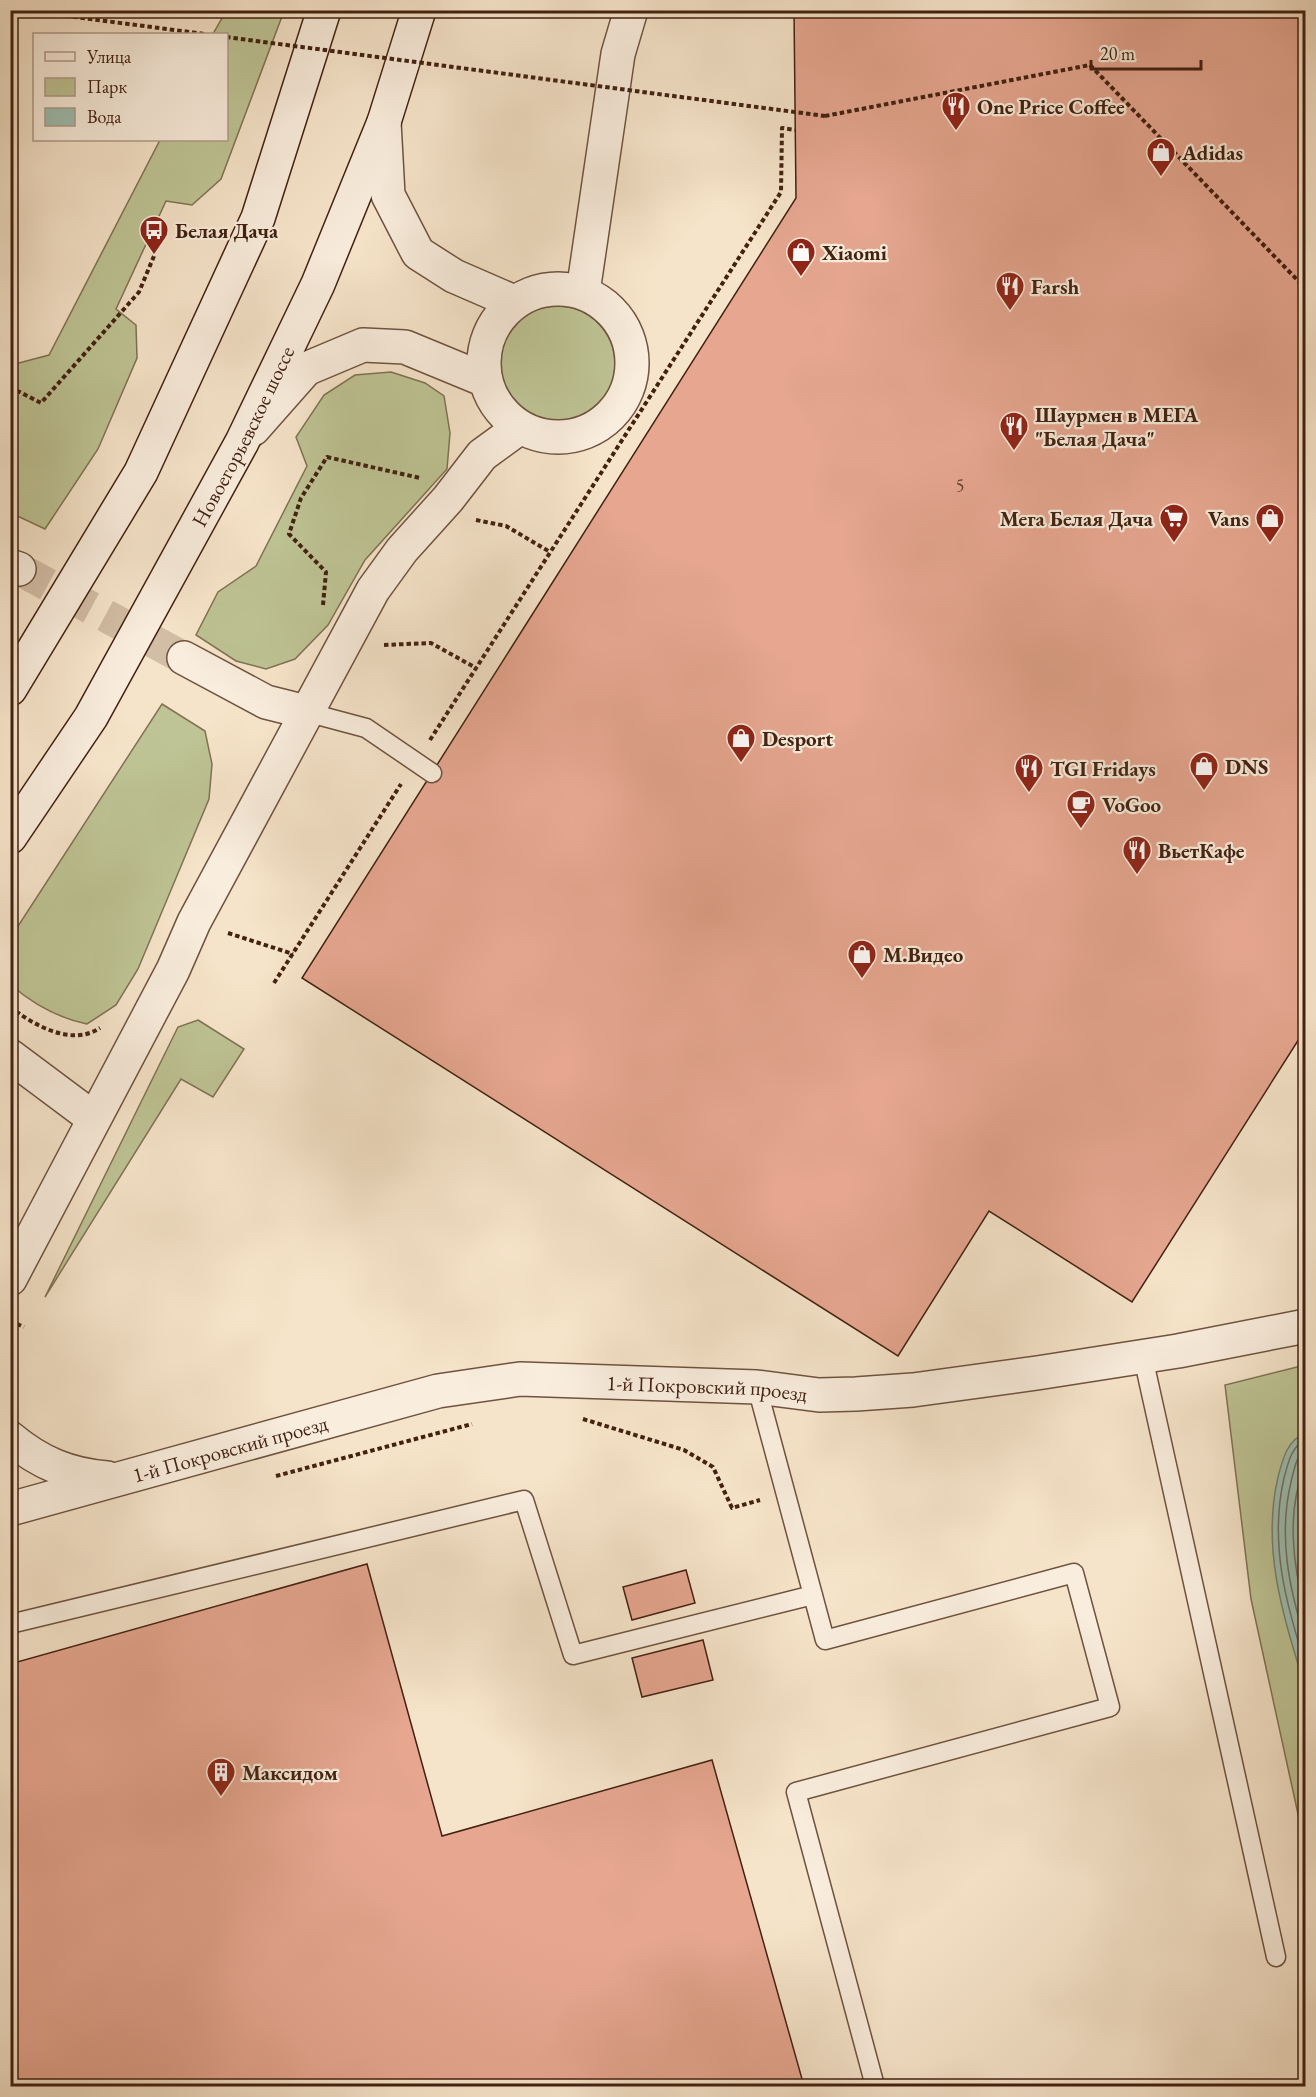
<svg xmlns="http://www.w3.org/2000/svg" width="1316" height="2097" viewBox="0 0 1316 2097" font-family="'EB Garamond',serif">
	<rect width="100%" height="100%" fill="#f6e4ca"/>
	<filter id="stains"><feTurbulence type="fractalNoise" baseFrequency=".00333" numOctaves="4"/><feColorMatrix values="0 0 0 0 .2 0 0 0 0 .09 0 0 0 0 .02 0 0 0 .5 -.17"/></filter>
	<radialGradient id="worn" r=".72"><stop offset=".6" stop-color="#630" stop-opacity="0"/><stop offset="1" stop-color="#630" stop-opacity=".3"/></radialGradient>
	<!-- green -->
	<path fill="#bec495" stroke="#807253" stroke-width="1.5" d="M226,11H284L221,179L192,205L166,201L116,309L136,325L137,358L98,449L45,529L11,513V365L49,355L160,140H226V34H213Z
		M499 364a58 58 0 1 1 116 0a58 58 0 1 1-116 0Z
		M391,372L425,383L444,396L450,433L447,469L365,560L328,625L295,659L266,669L236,661L196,635L218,592L256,566L307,466L296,437L324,395L355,375Z
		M162,704L205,731L212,764L209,799L138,969L116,1005L87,1024C58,1018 33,1004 11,985V937Z
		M198,1020L244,1049L213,1097L181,1079L45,1297L178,1027Z
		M11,1122L15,1130L11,1181Z
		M1305,1365V1846L1251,1599L1225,1385Z"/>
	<!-- water -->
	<path fill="#9dbfb3" stroke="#798072" stroke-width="1.5" d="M1305,1433V1687C1284,1618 1261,1550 1278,1477C1283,1458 1287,1441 1305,1433Z"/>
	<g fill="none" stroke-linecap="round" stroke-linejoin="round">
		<!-- shore -->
		<path stroke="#707062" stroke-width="1.5" d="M1306,1440C1291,1446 1288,1464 1284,1478C1269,1543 1286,1604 1306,1667
			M1306,1448C1296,1456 1294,1470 1291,1482C1278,1536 1289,1589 1306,1642
			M1306,1464C1286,1508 1292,1566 1306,1611"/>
	</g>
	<!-- building -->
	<path fill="#e6a690" stroke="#422111" stroke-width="1.5" d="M794,10H1306V1028L1132,1302L989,1211L898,1356L302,978L796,198Z
		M367,1564L442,1836L712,1760L804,2086H10V1664Z
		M686,1570L695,1603L632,1620L623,1587Z
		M703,1640L713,1680L642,1697L632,1658Z"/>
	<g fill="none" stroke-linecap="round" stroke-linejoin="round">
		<!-- minor-tunnel -->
		<path stroke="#d2bda5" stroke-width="33" stroke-dasharray="33 16" stroke-linecap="butt" d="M19,569L184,658"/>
		<!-- service casing -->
		<g stroke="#6f523f" stroke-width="21">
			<path id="service" d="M306,712L366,728L432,773
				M1143,1357L1276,1957
				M757,1387L825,1640L1074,1573L1110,1707L796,1792L875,2086
				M10,1624L524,1500L573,1655L813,1595"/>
		</g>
		<!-- minor casing -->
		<g stroke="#6f523f" stroke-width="36">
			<path id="minor" d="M384,122L388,195L418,253L454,276L514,302
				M484 363a74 74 0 1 1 148 0a74 74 0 1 1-148 0Z
				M583,292L618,54L631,10
				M253,429L306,369L363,345L405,347L485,380
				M10,566L19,569
				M184,658L266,702L306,712
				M10,1056L93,1118
				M10,1279L173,970L194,922L373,590L402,550L448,499L482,455L519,428"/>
		</g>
		<!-- tertiary casing -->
		<g stroke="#6f523f" stroke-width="36">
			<g id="tertiary">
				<path d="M10,1438C40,1463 69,1475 107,1478"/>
				<path id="s1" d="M10,1509L438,1391L520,1379L757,1387L819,1395L856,1394L913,1390L1037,1373L1178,1351L1306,1326"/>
			</g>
		</g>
		<!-- secondary casing -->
		<g stroke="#422111" stroke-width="36">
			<g id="secondary">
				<path d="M10,689L141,472L258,218L324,10"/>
				<path id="s2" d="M10,837L91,717L242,442L318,284L384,122L419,10"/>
			</g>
		</g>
		<!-- path -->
		<path stroke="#422111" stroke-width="4" stroke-dasharray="4.5 3" stroke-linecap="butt" d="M21,10L205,34
			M825,116L1090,65L1306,289
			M10,387L41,403L139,292L154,256
			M476,520L506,526L550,552
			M323,605L326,572L289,534L301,498L327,457L420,478
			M384,645L431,643L476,668
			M430,740L781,192L782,128L795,130
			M228,933L293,954
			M274,983L401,784
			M10,1007C34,1025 71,1047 100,1028
			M10,1321L24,1327
			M583,1419L684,1450L713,1467L732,1508L760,1500
			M276,1476L472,1424"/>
		<!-- service -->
		<use href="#service" stroke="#f9eddd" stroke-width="18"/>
		<!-- minor -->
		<use href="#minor" stroke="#f9eddd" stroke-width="33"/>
		<!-- tertiary -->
		<use href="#tertiary" stroke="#f9eddd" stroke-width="33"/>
		<!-- secondary -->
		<use href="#secondary" stroke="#f9eddd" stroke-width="33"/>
		<!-- path-bridge -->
		<path stroke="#422111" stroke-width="4" stroke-dasharray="4.5 3" stroke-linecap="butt" d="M226,37L825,116"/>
	</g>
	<!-- icons -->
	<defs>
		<g id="restaurant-pin" transform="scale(1.5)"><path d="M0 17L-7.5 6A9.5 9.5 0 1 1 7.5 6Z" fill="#8f2418" stroke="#f9eddd"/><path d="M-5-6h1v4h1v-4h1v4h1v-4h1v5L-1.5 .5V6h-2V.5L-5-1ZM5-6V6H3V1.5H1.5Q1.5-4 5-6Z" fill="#fff"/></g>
		<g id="shop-pin" transform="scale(1.5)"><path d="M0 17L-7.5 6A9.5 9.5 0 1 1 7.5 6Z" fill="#8f2418" stroke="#f9eddd"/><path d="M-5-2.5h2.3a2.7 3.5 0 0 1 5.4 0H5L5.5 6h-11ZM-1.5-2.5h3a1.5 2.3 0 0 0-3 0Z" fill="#fff"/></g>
		<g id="bus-pin" transform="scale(1.5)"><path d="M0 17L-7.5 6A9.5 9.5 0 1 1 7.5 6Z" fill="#8f2418" stroke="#f9eddd"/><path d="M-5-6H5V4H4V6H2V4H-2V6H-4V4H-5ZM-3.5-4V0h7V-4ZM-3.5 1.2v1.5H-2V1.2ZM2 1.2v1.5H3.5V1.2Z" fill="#fff"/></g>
		<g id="supermarket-pin" transform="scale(1.5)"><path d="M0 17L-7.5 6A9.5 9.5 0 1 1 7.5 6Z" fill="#8f2418" stroke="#f9eddd"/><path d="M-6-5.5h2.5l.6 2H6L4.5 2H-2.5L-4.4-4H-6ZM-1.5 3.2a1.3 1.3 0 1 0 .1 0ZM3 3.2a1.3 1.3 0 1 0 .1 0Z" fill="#fff"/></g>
		<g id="cafe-pin" transform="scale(1.5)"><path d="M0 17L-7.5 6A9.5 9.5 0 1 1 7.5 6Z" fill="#8f2418" stroke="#f9eddd"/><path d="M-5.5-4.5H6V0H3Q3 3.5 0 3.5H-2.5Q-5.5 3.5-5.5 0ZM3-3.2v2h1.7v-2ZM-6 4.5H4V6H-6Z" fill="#fff"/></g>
		<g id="building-pin" transform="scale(1.5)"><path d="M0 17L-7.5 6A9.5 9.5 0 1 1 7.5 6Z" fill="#8f2418" stroke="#f9eddd"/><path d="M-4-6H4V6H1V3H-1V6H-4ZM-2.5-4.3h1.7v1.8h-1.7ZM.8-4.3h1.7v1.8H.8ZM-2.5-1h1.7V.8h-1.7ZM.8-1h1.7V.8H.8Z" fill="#fff"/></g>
	</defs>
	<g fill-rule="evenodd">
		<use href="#restaurant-pin" x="956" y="106"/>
		<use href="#shop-pin" x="1161" y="152"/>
		<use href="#bus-pin" x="154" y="230"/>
		<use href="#shop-pin" x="801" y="252"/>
		<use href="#restaurant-pin" x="1010" y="286"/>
		<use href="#restaurant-pin" x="1014" y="426"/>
		<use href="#supermarket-pin" x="1174" y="518"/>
		<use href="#shop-pin" x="1270" y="518"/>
		<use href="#shop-pin" x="741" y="738"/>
		<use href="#shop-pin" x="1204" y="766"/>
		<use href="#restaurant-pin" x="1029" y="768"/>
		<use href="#cafe-pin" x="1081" y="804"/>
		<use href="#restaurant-pin" x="1137" y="850"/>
		<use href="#shop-pin" x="862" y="954"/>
		<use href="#building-pin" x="221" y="1772"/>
	</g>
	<g text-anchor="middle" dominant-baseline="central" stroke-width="4.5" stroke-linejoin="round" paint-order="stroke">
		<!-- number labels -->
		<g font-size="18" fill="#6b4231">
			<text x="960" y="485">5</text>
		</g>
		<!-- poi labels -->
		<g font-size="21" font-weight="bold" fill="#422111" stroke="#f9eddd" text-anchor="start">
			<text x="977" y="106">One Price Coffee</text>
			<text x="1182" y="152">Adidas</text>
			<text x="175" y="230">Белая Дача</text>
			<text x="822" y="252">Xiaomi</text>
			<text x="1031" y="286">Farsh</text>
			<text x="1035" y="414">Шаурмен в МЕГА<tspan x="1035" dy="24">"Белая Дача"</tspan></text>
			<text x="1153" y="518" text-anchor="end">Мега Белая Дача</text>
			<text x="1249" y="518" text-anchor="end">Vans</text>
			<text x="762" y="738">Desport</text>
			<text x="1225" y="766">DNS</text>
			<text x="1050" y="768">TGI Fridays</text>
			<text x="1102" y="804">VoGoo</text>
			<text x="1158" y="850">ВьетКафе</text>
			<text x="883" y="954">М.Видео</text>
			<text x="242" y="1772">Максидом</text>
		</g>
		<!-- street labels -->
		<g font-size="21" fill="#422111" stroke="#f9eddd">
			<text stroke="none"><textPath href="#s2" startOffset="464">Новоегорьевское шоссе</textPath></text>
			<text stroke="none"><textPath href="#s1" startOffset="714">1-й Покровский проезд</textPath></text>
			<text stroke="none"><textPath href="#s1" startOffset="228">1-й Покровский проезд</textPath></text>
		</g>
	</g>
	<!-- margin -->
	<rect width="1316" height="2097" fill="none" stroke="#f6e4ca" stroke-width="36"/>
	<rect x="12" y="12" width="1292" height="2073" fill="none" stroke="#422111" stroke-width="3"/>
	<rect x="18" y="18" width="1280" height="2061" fill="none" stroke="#422111" stroke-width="1.5"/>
	<!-- legend -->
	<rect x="33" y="33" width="195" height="108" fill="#f9eddd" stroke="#b09b8b" stroke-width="1.5"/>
	<rect x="45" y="52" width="30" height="9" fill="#f9eddd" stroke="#b09b8b" stroke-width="1.5"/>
	<text x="87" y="63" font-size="18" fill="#422111">Улица</text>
	<rect x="45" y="78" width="30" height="18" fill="#bec495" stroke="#b09b8b" stroke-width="1.5"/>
	<text x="87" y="93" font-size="18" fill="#422111">Парк</text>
	<rect x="45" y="108" width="30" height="18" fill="#9dbfb3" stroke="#b09b8b" stroke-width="1.5"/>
	<text x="87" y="123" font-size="18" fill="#422111">Вода</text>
	<!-- scale -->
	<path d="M1091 60v9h110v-9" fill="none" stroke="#422111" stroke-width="3"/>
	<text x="1100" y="60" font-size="18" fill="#422111" stroke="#f9eddd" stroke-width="4.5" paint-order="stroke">20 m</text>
	<rect width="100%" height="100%" filter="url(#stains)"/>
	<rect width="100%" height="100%" fill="url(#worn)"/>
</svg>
